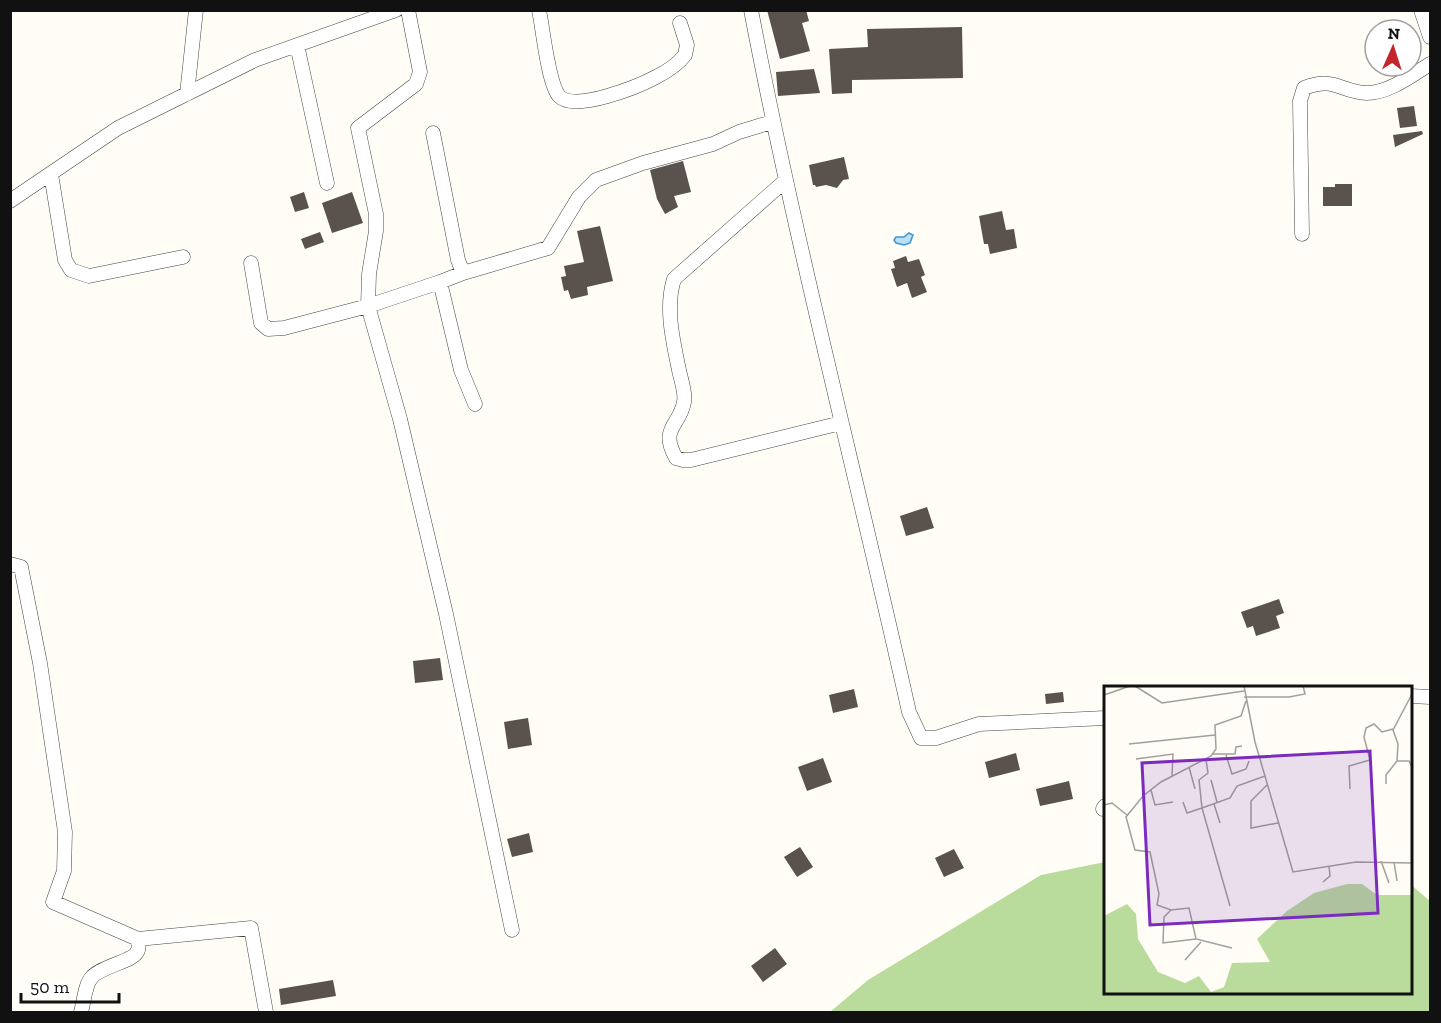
<svg xmlns="http://www.w3.org/2000/svg" width="1441" height="1023" viewBox="0 0 1441 1023" font-family="'Zilla Slab',serif">
	<rect width="100%" height="100%" fill="#fffdf5"/>
	<!-- forest -->
	<path fill="#b9dc9c" d="M1105,862V992H1410V884L1430,901V1012H830L868,980L1041,875Z"/>
	<!-- water -->
	<path fill="#b9e0f7" stroke="#3f96cf" stroke-width="1.5" d="M909,233L913,235L910,243L904,245L896,243L894,240L896,237H904Z"/>
	<!-- building -->
	<path fill="#5a524d" d="M767,10H806L809,21L802,23L810,51L780,59Z
		M962,27L963,78L852,80V93L832,94L829,49L868,47L867,29Z
		M814,69L820,93L778,96L776,72Z
		M1414,106L1417,126L1400,128L1397,108Z
		M1422,131L1423,134L1395,147L1393,135Z
		M844,157L849,179L843,180L837,188L826,185L816,187L815,185H813L809,165Z
		M683,161L691,192L674,196L678,207L665,214L657,199L650,170Z
		M1335,184H1352V206H1323V187H1335Z
		M304,192L309,208L295,212L290,197Z
		M352,192L363,223L332,233L322,203Z
		M1002,211L1006,230L1014,229L1017,248L990,254L988,244H984L979,216Z
		M600,226L613,281L587,287L588,295L571,299L568,290L564,291L561,277L566,276L564,266L584,262L577,231Z
		M320,232L324,242L305,249L301,239Z
		M906,256L908,262L919,259L925,275L921,277L927,292L912,298L907,283L897,287L891,269L895,268L893,261Z
		M927,507L934,528L906,536L900,516Z
		M1279,599L1284,613L1276,616L1280,628L1256,636L1253,626L1247,628L1241,612Z
		M440,658L443,680L415,683L413,661Z
		M854,689L858,707L833,713L829,695Z
		M1063,692L1064,702L1046,704L1045,694Z
		M528,718L532,745L508,749L504,722Z
		M1016,753L1020,770L989,778L985,762Z
		M823,758L832,782L807,791L798,767Z
		M1069,781L1073,799L1040,806L1036,789Z
		M529,833L533,852L512,857L507,839Z
		M800,847L813,867L797,877L784,857Z
		M954,849L964,868L944,877L935,858Z
		M775,948L787,964L763,982L751,966Z
		M333,980L336,996L281,1005L279,989Z"/>
	<g fill="none" stroke-linecap="round" stroke-linejoin="round">
		<!-- minor casing -->
		<g stroke="#444" stroke-width="15">
			<path id="minor" d="M408,10L420,72L416,84L358,128L376,214V231L369,274L368,306L400,419L446,614L512,930
				M539,10C543,29 548,83 559,96C574,113 639,86 656,77C666,72 678,64 685,55L687,45L680,23
				M751,10C796,246 857,478 909,712L921,738H936L979,724L1105,718
				M1421,10L1430,37
				M297,45L327,183
				M187,94L196,10
				M433,133L458,260L463,273
				M51,174L65,260L71,270L89,276L183,257
				M786,180L674,279C665,308 673,341 679,370C681,380 686,393 684,402C680,426 659,428 676,458L683,460H691L841,423
				M10,201L118,128L255,60L396,10
				M1302,234L1300,101L1304,88C1335,76 1340,92 1367,93C1389,93 1412,75 1430,64
				M251,263L261,323L268,329L284,328L368,306L440,282L463,273L548,248L579,197L596,180L643,163L713,144L739,132L772,122
				M440,282L461,370L475,404
				M10,564L21,567L40,663L65,832L64,871L53,902L138,939L251,928L266,1012
				M1410,696L1430,697
				M1103,809L1105,806
				M81,1012C84,1002 85,984 92,977C102,966 133,961 137,952C140,948 138,943 138,939"/>
		</g>
		<!-- minor -->
		<use href="#minor" stroke="#fff" stroke-width="14"/>
	</g>
	<!-- overview -->
	<g transform="translate(1104 686)">
		<rect width="308" height="308" fill="#fffdf5"/>
		<path d="M243,198H258L273,209H307V307H0V230L23,218L32,228L34,253L54,286L81,297L95,290L107,306L120,301L128,277L166,276L153,253L183,225L210,207Z" fill="#b9dc9c"/>
		<path fill="none" stroke="#a09f9a" stroke-width="1.5" d="M31,0L58,17L140,5M140,0L151,56L189,186L252,176L308,177M308,8L289,44L294,58L293,75H305L308,81M0,9L26,0M140,11H185L201,8L199,0M25,58L111,49M109,68H131L132,61L138,60M122,69L128,88L142,83L145,75M32,73L69,68L68,90M102,74L104,87L95,94L98,122L126,220M85,81L91,103M107,94L113,116M282,98V89L293,75M163,99L147,115V142L174,137M246,103L245,80L266,74L260,51L262,42L270,38L278,46L289,43M47,104L51,119L69,116M79,116L83,127L98,122L126,112L133,100L161,90M110,118L116,137M0,119L8,117L23,129M277,175L285,197M290,176L293,195M219,196L226,190L225,180M67,224L60,231L59,257L92,253M128,262L92,253L85,222L67,224L53,219L55,208L46,166L31,164L22,131L39,110L57,96L107,70L112,63L111,39L137,30L142,15M81,274L97,256"/>
		<path fill="#7b2cbf" fill-opacity="0.15" stroke="#7b2cbf" stroke-width="3" d="M266,65L274,227L46,239L38,77Z"/>
		<rect width="308" height="308" fill="none" stroke="#111" stroke-width="3"/>
	</g>
	<!-- border -->
	<rect width="1441" height="1023" fill="none" stroke="#111111" stroke-width="24"/>
	<!-- north arrow -->
	<g transform="translate(1393 48) rotate(3)"><circle r="28" fill="#ffffff" stroke="#a0a0a0" stroke-width="1.5"/>
	<path d="M0-4.5L10 22L0 15L-10 22Z" fill="#c4262e"/>
	<text y="-9" font-size="16" font-weight="bold" text-anchor="middle" fill="#111111">N</text>
	</g>
	<!-- scale -->
	<path d="M21 993v9h98v-9" fill="none" stroke="#111111" stroke-width="3"/>
	<text x="30" y="993" font-size="18" fill="#111111" stroke="#ffffff" stroke-width="4.5" paint-order="stroke">50 m</text>
</svg>
